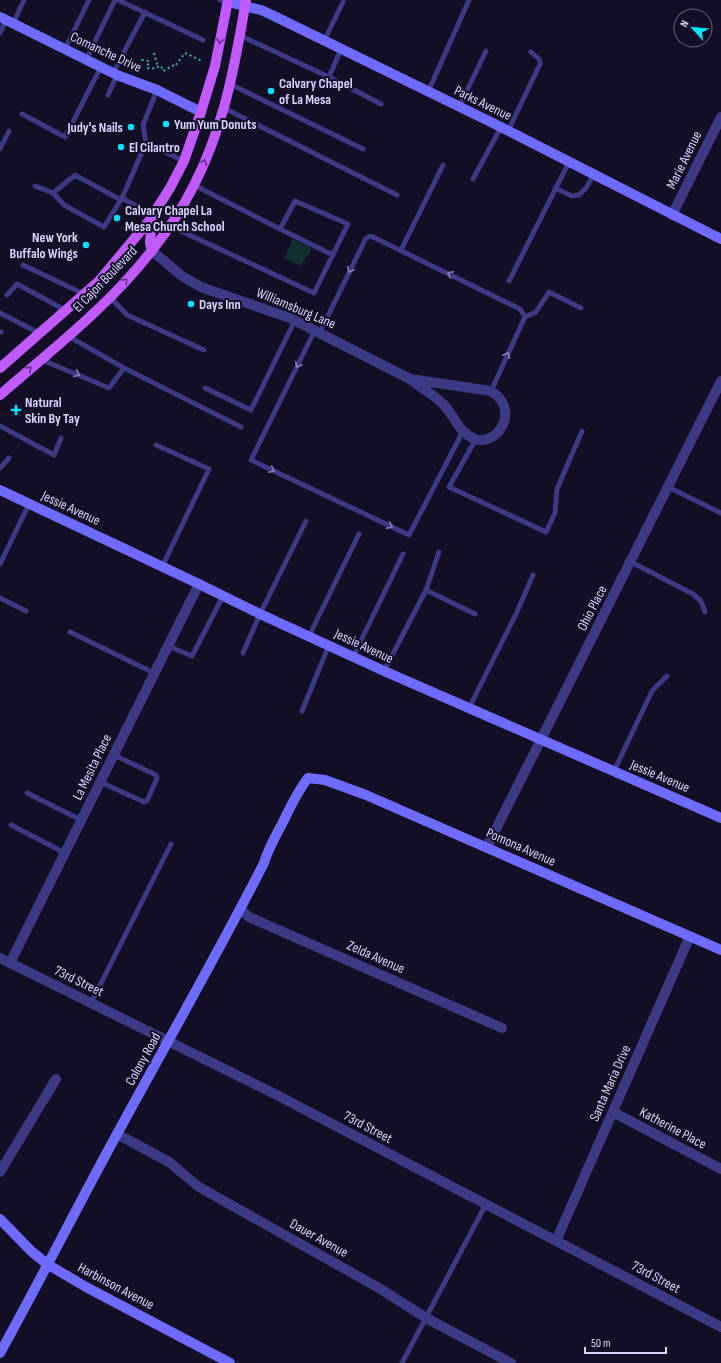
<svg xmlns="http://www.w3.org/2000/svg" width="721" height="1363" viewBox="0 0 721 1363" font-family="'Sofia Sans Condensed',sans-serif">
	<rect width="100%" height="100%" fill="#130f26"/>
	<!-- green -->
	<path fill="#12302f" d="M293,239L311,248V250C308,256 304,260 301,266L284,258Z"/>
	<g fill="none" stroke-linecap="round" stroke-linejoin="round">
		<!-- path -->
		<path stroke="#2fb8b0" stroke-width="2" stroke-dasharray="2 3" stroke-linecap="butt" d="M154,53L158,67
			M137,69L142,60L149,61L147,68L151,69L161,66L163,71L174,65L175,66L185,53L202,61"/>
		<!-- lane -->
		<path stroke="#3d3a85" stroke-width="5" d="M118,0L203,40
			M220,0L228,2
			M13,24L24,0
			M0,33L6,20
			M239,35L329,77L341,49
			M324,41L343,2
			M65,49L89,0
			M86,60L115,0
			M113,73L145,12
			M329,77L381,104
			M230,84L363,149
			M157,90L143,125L146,143L184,161
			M428,92L469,0
			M108,95L117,75
			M459,107L486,51
			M224,108L397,195
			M22,114L65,137L101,67
			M508,131L540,64V60L531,52
			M146,143L122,198L152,215
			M0,149L9,131
			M473,179L501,127
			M194,185L280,229
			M35,186L53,193
			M555,188L572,196L579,195L586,188L594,174
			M121,200L75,175L53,193L64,205L104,227L122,198
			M170,226L314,293L348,224L295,201L280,229L333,255
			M401,250L443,165
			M23,265L84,294
			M509,281L569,162
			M7,295L17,284L65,310
			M110,297L127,315L204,350
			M0,313L39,333
			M525,317L536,312L549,292L581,308
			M315,330L251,460L409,535L459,439L462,431
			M0,332H1
			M320,332L366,238L371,236L520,309L525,317L491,391
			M42,360L109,388L124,368L68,336
			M124,368L241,427
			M205,388L251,410L295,320
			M0,426L54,455L61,438
			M476,439L449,487L546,532L555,513L557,489L582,431
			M156,445L209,469L162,567
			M0,468L9,458
			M668,487L721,513
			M631,562L693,594L701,601L705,612
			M0,564L29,504
			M426,590L439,552
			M0,598L26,611
			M70,632L154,673
			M309,636L359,534
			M168,646L192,656L223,596
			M243,653L260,614L306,521
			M353,657L403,554
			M384,671L426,590L475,614
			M469,708L516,614L533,575
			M302,711L329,645
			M614,771L652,691L667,676
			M100,782L144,802L147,801L157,778L156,775L114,755
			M27,793L81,820
			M11,825L65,853
			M91,1003L171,844
			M402,1363L486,1204"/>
		<!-- street -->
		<path stroke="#3d3a85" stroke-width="10" d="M672,215L721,117
			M152,251L182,276L201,287L290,318L410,379
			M410,379L491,391C521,409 498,447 475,439C459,433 455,417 444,405C436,396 420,387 410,379Z
			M487,847L721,381
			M240,909L249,917L502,1028
			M0,958L271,1092L721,1327
			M10,963L199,584
			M613,1112L721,1169
			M117,1134L169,1162L199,1187L379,1288L426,1318L511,1363
			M0,1172L56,1079
			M556,1241L690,936"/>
		<!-- secondary -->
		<path stroke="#6f6bff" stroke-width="10" d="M228,2L261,10L272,15L501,127L721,239
			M0,17L117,75L157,90L201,112
			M0,490L199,584L260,614L384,671L721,818
			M0,1219L31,1251L47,1264L86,1287L230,1363
			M0,1353C40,1281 77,1207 117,1134C166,1044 217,955 264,863C268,849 275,837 282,824C290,808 297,792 308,778L325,780L366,795L721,950"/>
		<!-- primary -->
		<path stroke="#c25bff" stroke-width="10" d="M152,251L150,243L152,215
			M0,368L99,281L149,221L170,188L184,161L201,112L215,66L228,0
			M0,395C53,349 110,305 153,249C186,208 210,157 224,107C234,72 240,36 246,0"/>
	</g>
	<!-- one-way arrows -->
	<defs><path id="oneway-chevron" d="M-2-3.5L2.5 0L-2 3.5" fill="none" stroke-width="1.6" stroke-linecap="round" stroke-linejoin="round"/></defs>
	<g stroke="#623188">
		<use href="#oneway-chevron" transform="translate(220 41) rotate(100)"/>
		<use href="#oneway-chevron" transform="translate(204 162) rotate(-66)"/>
		<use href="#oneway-chevron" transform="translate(125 281) rotate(-46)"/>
		<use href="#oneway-chevron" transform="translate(29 369) rotate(-41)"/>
	</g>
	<g stroke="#837fbc">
		<use href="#oneway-chevron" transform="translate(350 270) rotate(116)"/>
		<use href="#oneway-chevron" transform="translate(450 274) rotate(-154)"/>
		<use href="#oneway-chevron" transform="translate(507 355) rotate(-65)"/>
		<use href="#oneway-chevron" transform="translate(298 365) rotate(116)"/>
		<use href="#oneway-chevron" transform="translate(77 374) rotate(23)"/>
		<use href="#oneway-chevron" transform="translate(272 470) rotate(25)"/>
		<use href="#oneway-chevron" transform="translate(390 526) rotate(25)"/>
	</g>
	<!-- markers -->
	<g fill="#00e5ff" stroke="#130f26" stroke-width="1.5">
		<circle cx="271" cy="91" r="4"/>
		<circle cx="166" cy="124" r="4"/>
		<circle cx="131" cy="127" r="4"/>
		<circle cx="121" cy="147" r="4"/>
		<circle cx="117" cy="218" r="4"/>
		<circle cx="86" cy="245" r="4"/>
		<circle cx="191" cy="304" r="4"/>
		<path d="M14 404h4v4h4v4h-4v4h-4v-4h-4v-4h4z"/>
	</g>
	<g text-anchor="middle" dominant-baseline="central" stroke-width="4" stroke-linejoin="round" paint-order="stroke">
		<!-- street labels -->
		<g font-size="14" fill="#d9d4ff" stroke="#130f26">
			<text transform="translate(106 52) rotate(25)">Comanche Drive</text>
			<text transform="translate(483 103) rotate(26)">Parks Avenue</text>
			<text transform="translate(684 160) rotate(-64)">Marie Avenue</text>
			<text transform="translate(105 279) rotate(-46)">El Cajon Boulevard</text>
			<text transform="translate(296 308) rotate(23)">Williamsburg Lane</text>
			<text transform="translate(71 508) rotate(25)">Jessie Avenue</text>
			<text transform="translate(592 608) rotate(-63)">Ohio Place</text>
			<text transform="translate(364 646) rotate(25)">Jessie Avenue</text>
			<text transform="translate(92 767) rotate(-64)">La Mesita Place</text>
			<text transform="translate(660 776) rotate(23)">Jessie Avenue</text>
			<text transform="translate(521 847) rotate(24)">Pomona Avenue</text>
			<text transform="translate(376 957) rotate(24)">Zelda Avenue</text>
			<text transform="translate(79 981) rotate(26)">73rd Street</text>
			<text transform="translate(143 1059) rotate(-61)">Colony Road</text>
			<text transform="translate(610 1083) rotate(-66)">Santa Maria Drive</text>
			<text transform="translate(368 1127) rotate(28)">73rd Street</text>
			<text transform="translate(673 1128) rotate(28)">Katherine Place</text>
			<text transform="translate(319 1238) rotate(29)">Dauer Avenue</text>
			<text transform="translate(656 1277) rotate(28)">73rd Street</text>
			<text transform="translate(116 1286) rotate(28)">Harbinson Avenue</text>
		</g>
		<!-- poi labels -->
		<g font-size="14" font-weight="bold" fill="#d9d4ff" stroke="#130f26" text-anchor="start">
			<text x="279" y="83">Calvary Chapel<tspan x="279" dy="16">of La Mesa</tspan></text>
			<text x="174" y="124">Yum Yum Donuts</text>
			<text x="123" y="127" text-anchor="end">Judy's Nails</text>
			<text x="129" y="147">El Cilantro</text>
			<text x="125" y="210">Calvary Chapel La<tspan x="125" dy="16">Mesa Church School</tspan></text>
			<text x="78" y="237" text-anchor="end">New York<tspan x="78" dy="16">Buffalo Wings</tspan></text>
			<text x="199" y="304">Days Inn</text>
			<text x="25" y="402">Natural<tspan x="25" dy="16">Skin By Tay</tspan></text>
		</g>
	</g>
	<!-- north arrow -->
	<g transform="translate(693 28) rotate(297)"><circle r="19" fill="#130f26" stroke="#625e7d"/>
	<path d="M0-3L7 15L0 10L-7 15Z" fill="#00e5ff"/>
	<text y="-6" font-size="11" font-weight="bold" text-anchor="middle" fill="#d9d4ff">N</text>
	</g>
	<!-- scale -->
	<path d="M585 1347v6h81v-6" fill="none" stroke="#d9d4ff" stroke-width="2"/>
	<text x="591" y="1347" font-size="12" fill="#d9d4ff" stroke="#130f26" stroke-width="3" paint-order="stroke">50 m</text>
</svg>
